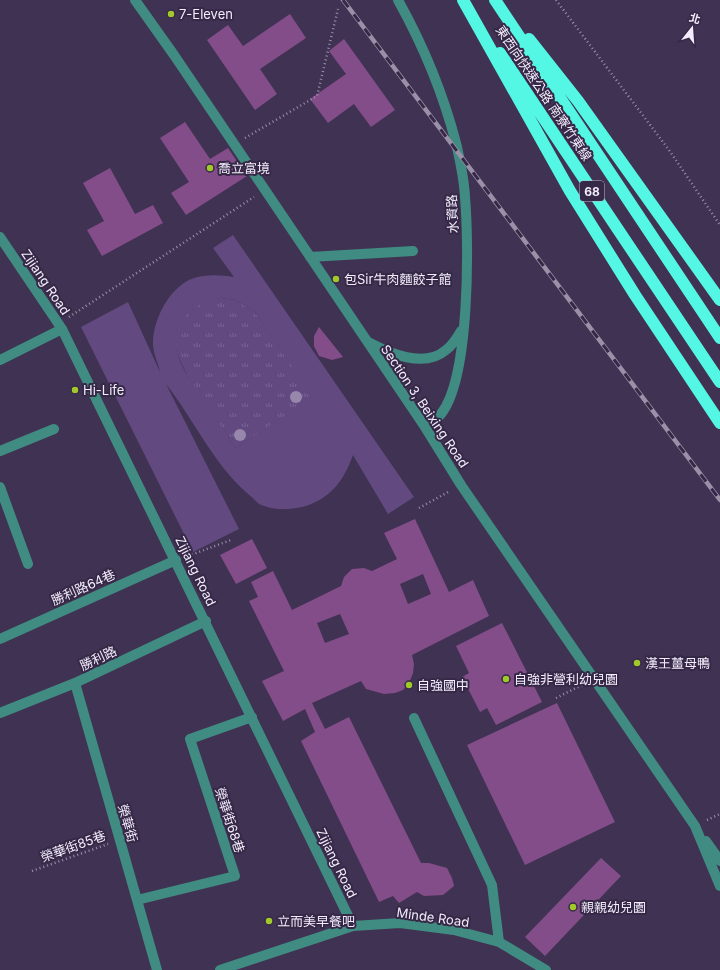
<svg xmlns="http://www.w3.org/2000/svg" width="720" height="970" viewBox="0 0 720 970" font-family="Inter,'Noto Sans TC',sans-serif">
	<defs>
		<pattern id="grass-tufts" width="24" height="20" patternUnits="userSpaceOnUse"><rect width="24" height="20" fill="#624a81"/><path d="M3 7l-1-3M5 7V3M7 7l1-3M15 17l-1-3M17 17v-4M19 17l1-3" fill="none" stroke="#796494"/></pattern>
	</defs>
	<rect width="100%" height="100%" fill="#403252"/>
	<!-- grass -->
	<path fill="url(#grass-tufts)" d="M221,298L235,300L254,311L314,397L236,448C221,426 176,366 175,343C174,331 181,318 190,311C200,303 208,299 221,298Z"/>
	<!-- park -->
	<path fill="#624a81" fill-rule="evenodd" d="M233,235L414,497L388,514L353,455C344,479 334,495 309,505C294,510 276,511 261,505C256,502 252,497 247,493C213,463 194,420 166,384L239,529L193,552L81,327L128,302L160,372C158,363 153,353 153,343C153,319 170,286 194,278C207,274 220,275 234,277L213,248ZM221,298L235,300L254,311L313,397L236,448C224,432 214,415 204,399C194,384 181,369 177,352C169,323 195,301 221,298Z"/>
	<!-- building -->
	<path fill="#834d89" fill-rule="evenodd" d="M290,14L306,38L260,69L277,94L255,110L207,40L228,25L243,46Z
		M344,39L395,110L371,127L354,104L328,123L310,99L346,74L329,51Z
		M185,122L210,159L228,148L247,176L186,215L171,193L189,182L160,138Z
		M110,168L135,214L153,205L163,223L102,256L87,230L104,221L83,183Z
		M319,327L343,357L332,360L319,356L314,346V336Z
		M415,519L449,592L473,580L489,616L412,655L414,664L413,673L409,683L403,690L395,693L384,694L366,689L361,681L312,703L325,729L349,717L421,863H429L447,868L452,878L454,886L443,895L424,896L417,892L399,903L393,896L379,902L301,741L315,732L305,709L283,721L262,681L284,671L249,601L258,597L251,582L273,571L292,610L341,586L344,577L352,569L364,568L372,571L397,559L384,533ZM423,574L431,594L408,604L400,584ZM340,614L349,634L325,643L317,623Z
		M252,539L267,568L236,584L220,555Z
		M502,623L542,702L496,725L487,708L480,712L462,677L469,673L456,646Z
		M557,703L615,822L525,865L467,745Z
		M601,858L621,876L545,956L525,937Z"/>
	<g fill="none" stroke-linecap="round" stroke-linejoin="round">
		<!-- path -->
		<path stroke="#9b91a9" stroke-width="2.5" stroke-dasharray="1 3" stroke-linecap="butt" d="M556,0L669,150L720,225
			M245,138L317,96L338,9
			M69,317L254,197
			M419,508L450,491
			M188,556L231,540
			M556,698L582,685
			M707,820L720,814
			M32,871L108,844"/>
		<!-- minor -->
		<path stroke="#408c82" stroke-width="10" d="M135,0L174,55L425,427L461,485L695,826L720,886
			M398,0C423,45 443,93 456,143C460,160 464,179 465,197C469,244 470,378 441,414C437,420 430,424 425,427
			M0,237L62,329L353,926
			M310,257L413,251
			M368,342C389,353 424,369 446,350C453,345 457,338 461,331
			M0,360L62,329
			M0,451L54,429
			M0,487L28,564
			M0,639L176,560
			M75,683L157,970
			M0,713L75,683L206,621
			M414,718L492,885L499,942
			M706,841L720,861
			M137,900L235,876L190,739L252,717
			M220,970L353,926L400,923L454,930L499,942L546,970"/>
		<!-- highway -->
		<path stroke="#53f7e3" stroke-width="12" d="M463,0L570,191L635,295L720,423
			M495,0L720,338
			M529,39L578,101L720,300
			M500,53L720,382"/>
		<!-- rail casing -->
		<g stroke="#9a90a8" stroke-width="4.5">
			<path id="rail" d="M343,0L720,500"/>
		</g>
		<!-- rail -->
		<use href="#rail" stroke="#362847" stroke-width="3" stroke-dasharray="9" stroke-linecap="butt"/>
	</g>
	<!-- trees -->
	<g fill="#9687ab">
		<circle cx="296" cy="397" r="6"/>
		<circle cx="240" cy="435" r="6"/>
	</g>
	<!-- markers -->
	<g fill="#a1c92a" stroke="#362847" stroke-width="1.5">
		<circle cx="171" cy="14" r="4"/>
		<circle cx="210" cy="168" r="4"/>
		<circle cx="336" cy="279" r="4"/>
		<circle cx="75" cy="390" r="4"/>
		<circle cx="637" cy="663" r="4"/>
		<circle cx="506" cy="679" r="4"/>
		<circle cx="409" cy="685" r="4"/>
		<circle cx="573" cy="907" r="4"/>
		<circle cx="269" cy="921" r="4"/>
	</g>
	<g text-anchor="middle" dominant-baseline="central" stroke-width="4" stroke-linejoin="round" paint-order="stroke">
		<!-- shield labels -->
		<rect fill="#362847" stroke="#bab1c6" stroke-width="1" x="580" y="181" width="24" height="20" rx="3"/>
		<g font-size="12" font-weight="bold" fill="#f2ecfc">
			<text x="592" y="191">68</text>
		</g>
		<!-- poi labels -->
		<g font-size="13" fill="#f2ecfc" stroke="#362847" text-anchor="start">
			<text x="179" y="14">7-Eleven</text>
			<text x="218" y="168">喬立富境</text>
			<text x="344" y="279">包Sir牛肉麵餃子館</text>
			<text x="83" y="390">Hi-Life</text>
			<text x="645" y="663">漢王薑母鴨</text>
			<text x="514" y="679">自強非營利幼兒園</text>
			<text x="417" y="685">自強國中</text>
			<text x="581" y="907">親親幼兒園</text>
			<text x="277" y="921">立而美早餐吧</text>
		</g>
		<!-- street labels -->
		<g font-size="13" fill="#f2ecfc" stroke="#362847">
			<text transform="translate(544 93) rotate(56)">東西向快速公路 南寮竹東線</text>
			<text transform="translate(452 214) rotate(-93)">水資路</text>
			<text transform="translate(46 282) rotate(56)">Zijiang Road</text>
			<text transform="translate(425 406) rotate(56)">Section 3, Beixing Road</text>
			<text transform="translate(196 571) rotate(64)">Zijiang Road</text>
			<text transform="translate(83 587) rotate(-24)">勝利路64巷</text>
			<text transform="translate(98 658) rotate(-25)">勝利路</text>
			<text transform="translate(230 820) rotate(72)">榮華街68巷</text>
			<text transform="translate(128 823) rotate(74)">榮華街</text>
			<text transform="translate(73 846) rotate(-20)">榮華街85巷</text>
			<text transform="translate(337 863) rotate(64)">Zijiang Road</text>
			<text transform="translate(433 917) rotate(8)">Minde Road</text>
		</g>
	</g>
	<!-- north arrow -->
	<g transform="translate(692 28) rotate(17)" stroke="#362847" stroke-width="3" paint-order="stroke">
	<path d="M0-3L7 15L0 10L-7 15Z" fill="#f2ecfc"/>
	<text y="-6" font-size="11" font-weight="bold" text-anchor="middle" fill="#f2ecfc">北</text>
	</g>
</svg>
